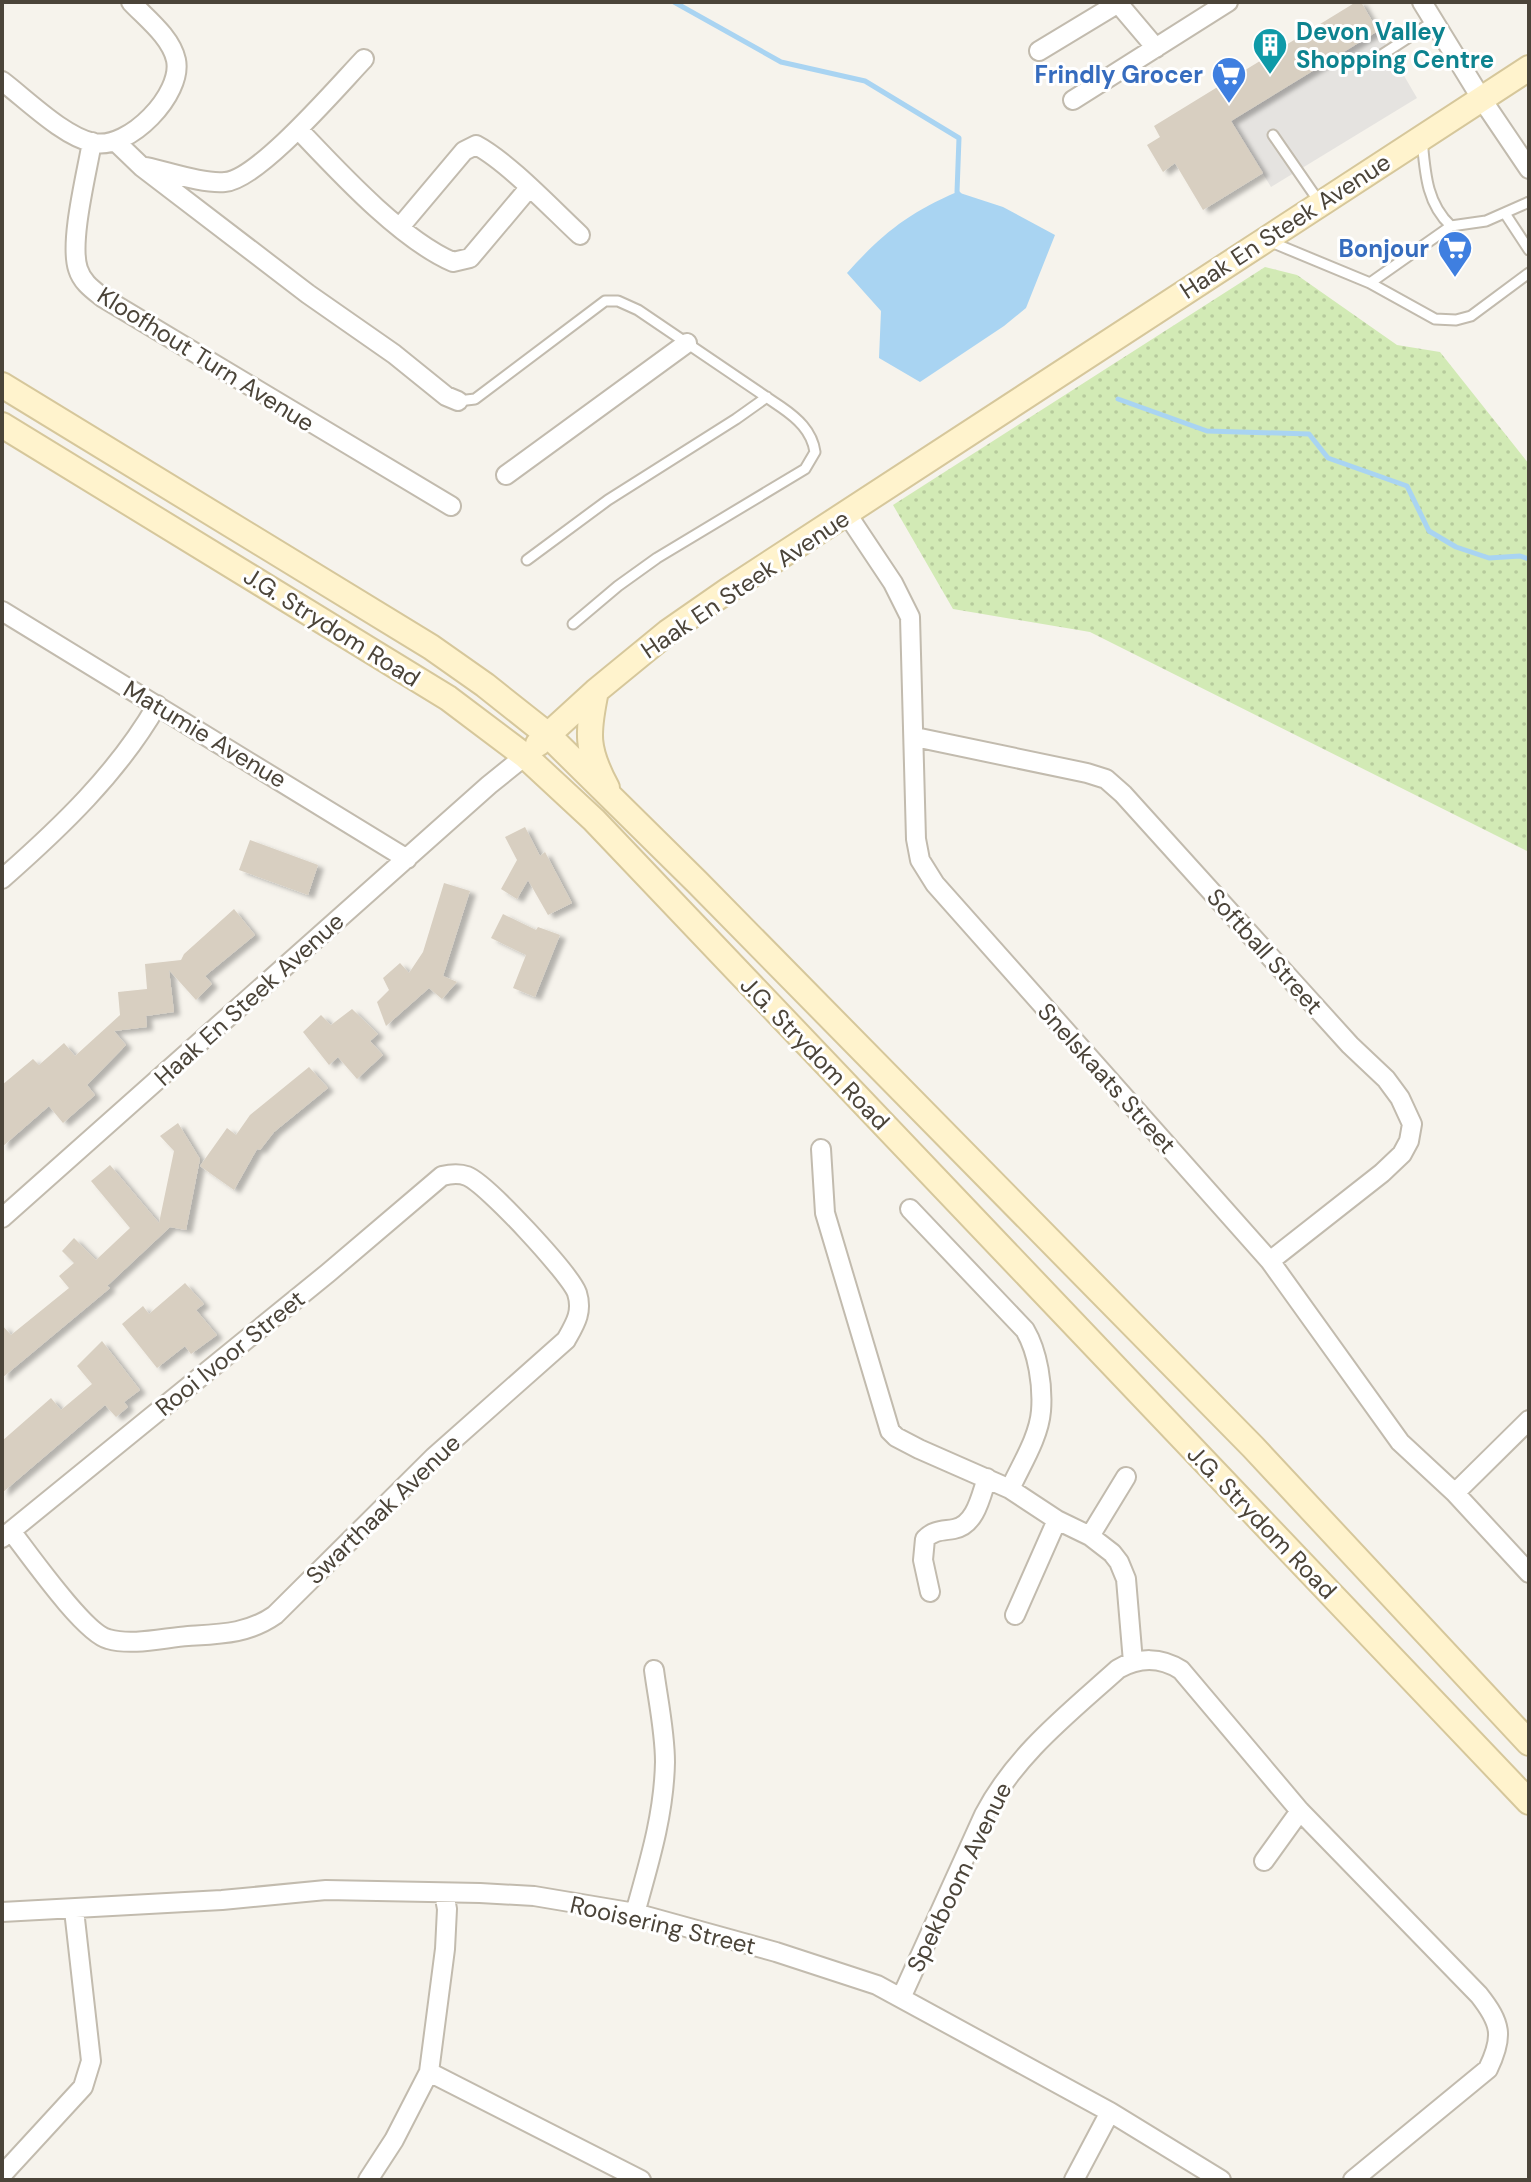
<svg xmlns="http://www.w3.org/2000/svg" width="1531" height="2182" viewBox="0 0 1531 2182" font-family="'DM Sans',sans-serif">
	<defs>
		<pattern id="park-dots" width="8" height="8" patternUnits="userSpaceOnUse" patternTransform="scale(2)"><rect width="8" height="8" fill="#d2eab5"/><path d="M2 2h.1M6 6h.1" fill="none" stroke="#b6ca9c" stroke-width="1.8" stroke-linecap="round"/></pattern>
		<filter id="shadow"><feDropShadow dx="6" dy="3.5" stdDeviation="2" flood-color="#0004"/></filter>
	</defs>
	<rect width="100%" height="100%" fill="#f6f3ec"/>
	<!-- park -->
	<path fill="url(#park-dots)" d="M1265,267L1297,275L1397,345L1440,352L1529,464V852L1090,632L953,609L893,505Z"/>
	<!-- parking -->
	<path fill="#e5e3e0" d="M1378,31L1417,98L1271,187L1231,121Z"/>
	<!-- water -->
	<path fill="#a9d4f2" d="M957,192L1003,207L1055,235L1026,308L1004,326L920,382L879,358L881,311L847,273C882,234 908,213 957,192Z"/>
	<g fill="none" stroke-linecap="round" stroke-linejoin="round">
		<!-- stream -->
		<path stroke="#a9d4f2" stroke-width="5" d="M674,2L781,62L865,81L959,138L957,192L961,197
			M1118,399L1207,431L1309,434L1328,458L1407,486L1429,531L1456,547L1489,558L1520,556L1529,559"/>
	</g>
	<!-- building -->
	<path fill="#d8cfc1" filter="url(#shadow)" d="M1356,2H1361L1378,31L1231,121L1263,173L1203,210L1175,163L1163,172L1147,145L1160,137L1154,126Z
		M525,827L540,856L545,852L572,903L548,915L528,880L517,899L501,889L517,860L505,837Z
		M250,840L318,865L308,895L239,870Z
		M444,883L470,891L443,976L457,982L442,999L429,988L386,1026L377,1002L389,990L383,978L400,963L409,973L423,952Z
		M234,909L255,935L205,976L212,984L196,1000L169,970L174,1012L146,1016L147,1027L114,1031L126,1045L87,1085L95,1095L63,1123L49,1106L2,1147V1085L33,1059L39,1065L64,1043L75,1056L120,1015L118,992L147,989L145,964L181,960L184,954Z
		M503,914L536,930L538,927L560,935L535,997L513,988L526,955L491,938Z
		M352,1009L378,1034L370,1041L383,1055L357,1079L338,1057L329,1065L303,1032L321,1015L331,1025Z
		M309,1067L328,1088L274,1132L260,1150L257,1149L234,1190L200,1166L227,1128L236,1135L250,1115Z
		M178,1123L200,1159L186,1230L170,1227L107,1286L110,1288L2,1378V1325L11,1335L69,1288L59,1276L74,1263L62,1251L74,1238L96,1260L130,1228L91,1181L110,1165L159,1223L174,1151L160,1136Z
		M185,1283L204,1304L196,1310L217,1335L191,1354L185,1346L157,1368L122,1324L143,1306L149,1314Z
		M102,1341L140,1390L124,1402L128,1407L116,1417L105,1405L2,1493V1441L51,1398L61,1410L92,1384L77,1366Z"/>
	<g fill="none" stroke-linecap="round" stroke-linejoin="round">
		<!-- lane casing -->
		<g stroke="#c2bbae" stroke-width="13">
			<path id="lane" d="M1380,56L1434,21
				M1273,135L1320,203
				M1506,215L1529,250
				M1451,226L1486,221L1529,202
				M1271,242L1370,283L1451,226C1426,203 1425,171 1422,139
				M1370,283L1435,319L1456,320L1471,316L1529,273
				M458,401L475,399L605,301H618L638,310L781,407C797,418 812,431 815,452L805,469L657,558L618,586L573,624
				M527,560L608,500L736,419L767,397"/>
		</g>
		<!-- street casing -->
		<g stroke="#c2bbae" stroke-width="22">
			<path id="street" d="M1117,2L1156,48
				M1422,2L1481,98L1529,169
				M1039,51L1120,2
				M2,81C27,100 64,137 94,143C129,150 183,94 176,60C171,37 146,18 131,2
				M1073,100L1228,2
				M298,129C338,171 400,239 453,262L470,258L529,188
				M92,142C87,172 69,242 78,269C82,282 92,289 102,297L451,506
				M116,142L142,167L308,294L394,354L446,396L458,401
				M146,167C169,172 203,184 225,182C258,180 339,85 364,59
				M400,227L464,151L476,145C508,162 552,209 580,235
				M506,475L687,343
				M847,514L893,583L910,617L916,839L920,860L935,884L1270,1261L1400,1442L1455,1493L1529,1573
				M2,611L407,859
				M915,737L1087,773L1106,779L1123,794L1350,1045L1386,1079L1400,1098L1412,1124L1409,1141L1402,1154L1382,1173L1270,1261
				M2,879C60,828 118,773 157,705
				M821,1149L825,1213L890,1431L896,1437L919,1449L1010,1489L1057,1520L1090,1536L1112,1553L1119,1562L1126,1579L1133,1662
				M910,1209L1025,1330C1038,1352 1043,1386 1041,1411C1039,1437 1021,1465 1010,1489
				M2,1218L489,785L525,756
				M1455,1493L1529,1420
				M1090,1536L1126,1477
				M2,1538L11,1531L328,1273L442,1176C450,1174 459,1173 467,1176C486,1183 570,1274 577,1293C583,1312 575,1324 566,1340L434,1457L275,1615C248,1634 220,1634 188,1636C163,1638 132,1646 108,1639C84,1633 29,1554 11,1531
				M930,1592L923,1560L925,1539C934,1530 942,1531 954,1529C976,1525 981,1495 987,1478
				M1015,1615L1057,1520
				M1264,1861L1300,1811
				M2,1912L222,1900L326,1890L480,1893L534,1896L635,1913L776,1952L877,1985L1110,2112L1221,2180
				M635,1913C649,1863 664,1815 665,1762C665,1732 658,1700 654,1670
				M901,1998L984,1815C1015,1755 1068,1714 1118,1669C1139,1657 1161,1657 1181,1670L1300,1811L1479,1995C1501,2023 1504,2036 1488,2069L1353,2180
				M429,2072L641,2180
				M2,2175L83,2087L91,2061L74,1910
				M368,2180L394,2140L429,2072L445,1949L447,1909L444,1893
				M1074,2180L1110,2112"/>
		</g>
		<!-- secondary casing -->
		<g stroke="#d6c79b" stroke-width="28">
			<path id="secondary" d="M2,385L431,647L485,685L548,735L697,882L1253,1447L1529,1743
				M2,425L448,698L525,756L594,820L1529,1802
				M596,691C587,734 586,749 607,788
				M538,744L596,691L668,632L727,591L1529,68"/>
		</g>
		<!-- lane -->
		<use href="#lane" stroke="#fff" stroke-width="9"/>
		<!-- street -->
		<use href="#street" stroke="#fff" stroke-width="18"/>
		<!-- secondary -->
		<use href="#secondary" stroke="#fff3cd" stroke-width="24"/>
	</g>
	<!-- icons -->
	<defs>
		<g id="building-pin" transform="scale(1.8)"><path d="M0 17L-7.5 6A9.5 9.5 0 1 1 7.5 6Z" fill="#0f9aa8" stroke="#fff"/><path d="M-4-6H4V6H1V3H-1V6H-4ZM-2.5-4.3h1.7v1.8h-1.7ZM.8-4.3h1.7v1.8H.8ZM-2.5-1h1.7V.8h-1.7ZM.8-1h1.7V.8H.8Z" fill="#fff"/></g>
		<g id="supermarket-pin" transform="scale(1.8)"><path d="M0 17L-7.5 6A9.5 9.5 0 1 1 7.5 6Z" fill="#3f7fe0" stroke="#fff"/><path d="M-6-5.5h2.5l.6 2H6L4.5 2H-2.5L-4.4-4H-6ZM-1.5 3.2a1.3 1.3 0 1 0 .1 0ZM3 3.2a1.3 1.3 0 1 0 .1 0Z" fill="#fff"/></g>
	</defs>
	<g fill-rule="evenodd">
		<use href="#building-pin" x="1270" y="45"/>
		<use href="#supermarket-pin" x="1229" y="74"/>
		<use href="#supermarket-pin" x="1455" y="248"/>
	</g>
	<g text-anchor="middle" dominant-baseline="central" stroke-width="6" stroke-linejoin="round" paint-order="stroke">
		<!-- culture labels -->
		<g font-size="24" font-weight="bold" fill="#0d838f" stroke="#fff" text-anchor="start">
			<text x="1296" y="31">Devon Valley<tspan x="1296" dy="28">Shopping Centre</tspan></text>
		</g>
		<!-- shop labels -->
		<g font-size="24" font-weight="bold" fill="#366cbe" stroke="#fff" text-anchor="end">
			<text x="1203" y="74">Frindly Grocer</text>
			<text x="1429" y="248">Bonjour</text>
		</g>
		<!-- street labels -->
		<g font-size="24" fill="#4b4439" stroke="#fff">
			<text transform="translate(1285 226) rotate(-33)">Haak En Steek Avenue</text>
			<text transform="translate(206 359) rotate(32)">Kloofhout Turn Avenue</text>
			<text transform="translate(745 584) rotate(-34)">Haak En Steek Avenue</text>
			<text transform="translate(332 627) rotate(32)">J.G. Strydom Road</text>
			<text transform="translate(205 734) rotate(31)">Matumie Avenue</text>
			<text transform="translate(1265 951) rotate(48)">Softball Street</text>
			<text transform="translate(249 999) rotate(-42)">Haak En Steek Avenue</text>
			<text transform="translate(815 1053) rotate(46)">J.G. Strydom Road</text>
			<text transform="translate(1107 1078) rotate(48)">Snelskaats Street</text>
			<text transform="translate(230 1353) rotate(-39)">Rooi Ivoor Street</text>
			<text transform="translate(383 1509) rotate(-44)">Swarthaak Avenue</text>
			<text transform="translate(1262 1522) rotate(46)">J.G. Strydom Road</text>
			<text transform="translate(959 1877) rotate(-64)">Spekboom Avenue</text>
			<text transform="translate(663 1925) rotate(13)">Rooisering Street</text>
		</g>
	</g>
	<!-- border -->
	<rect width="1531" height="2182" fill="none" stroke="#4b4439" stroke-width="8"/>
</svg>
